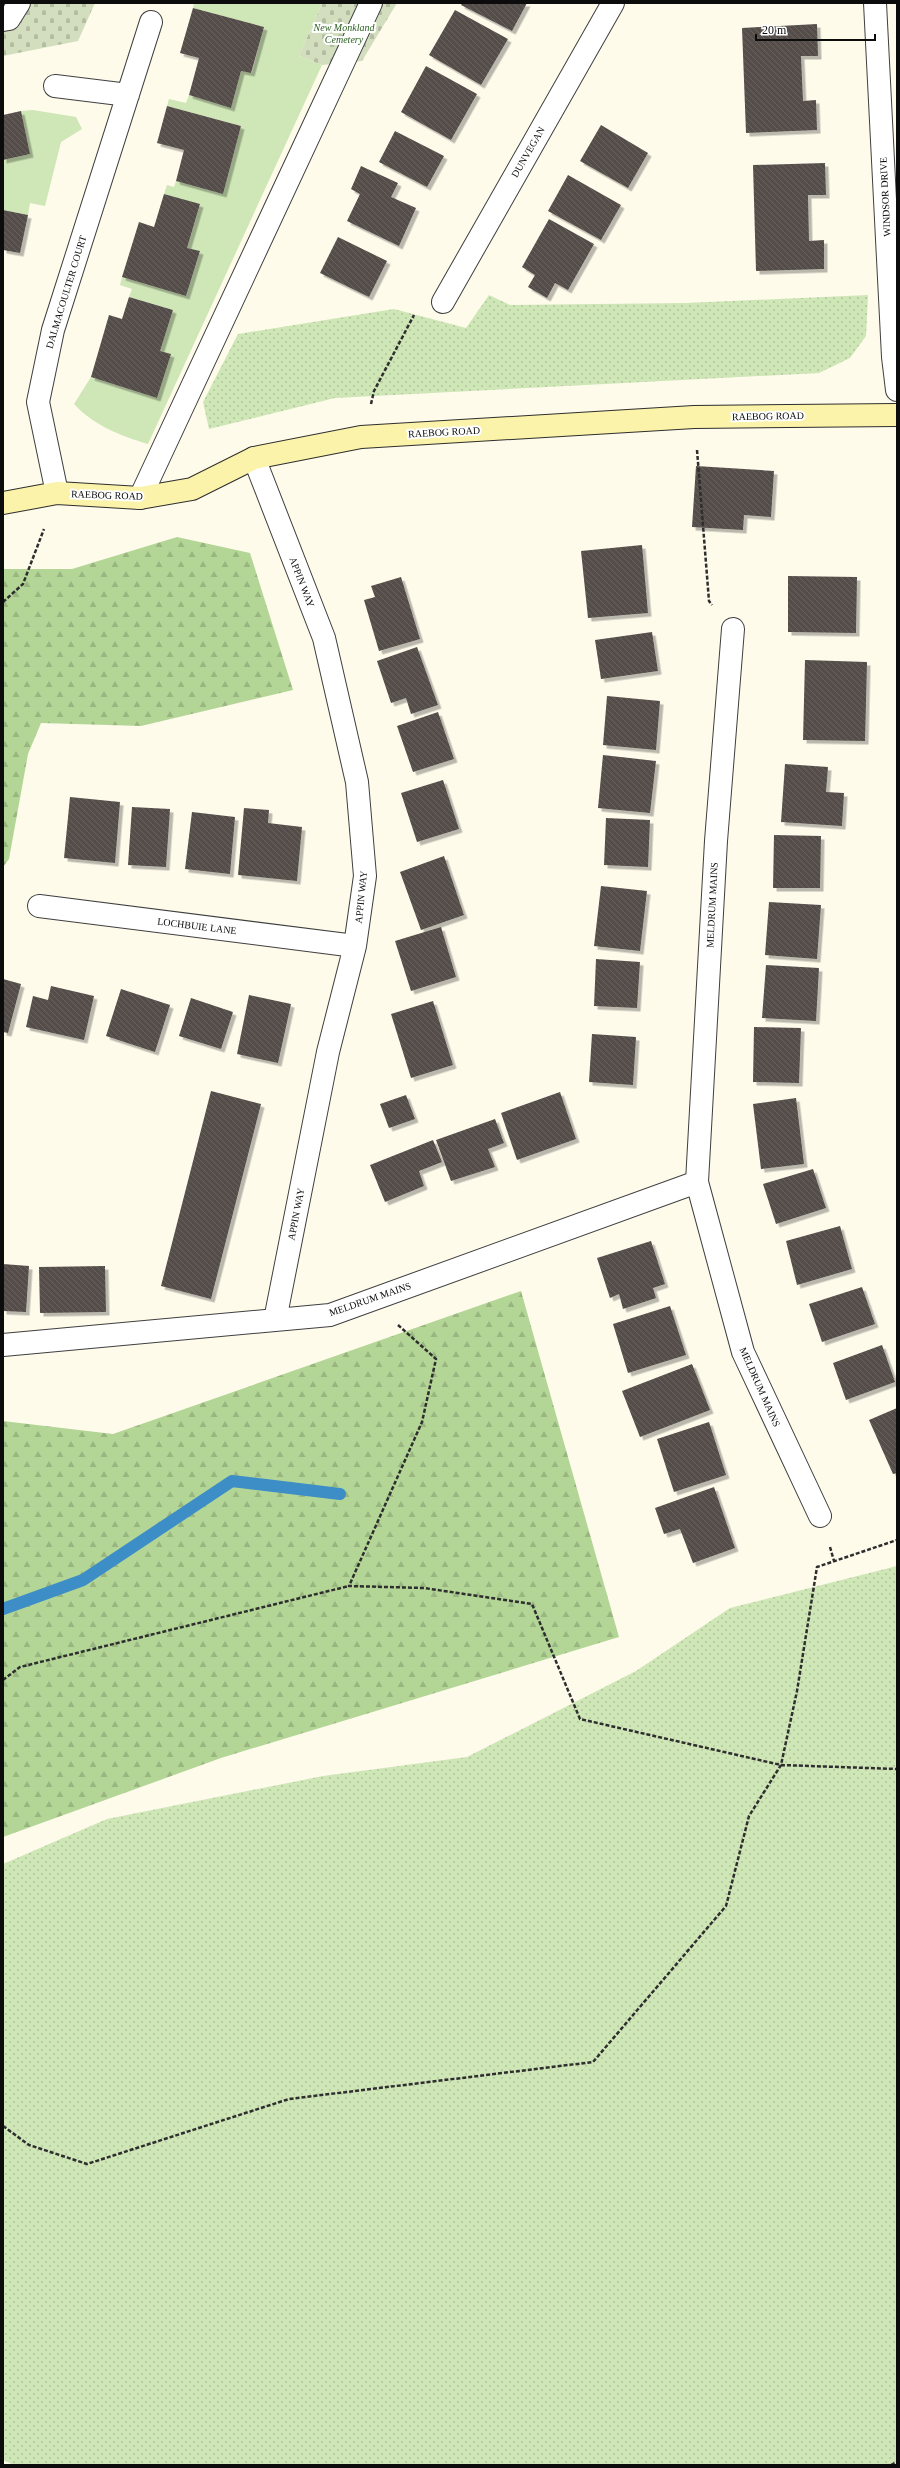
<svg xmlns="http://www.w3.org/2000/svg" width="900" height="2468" viewBox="0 0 900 2468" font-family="'Times New Roman',serif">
	<defs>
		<pattern id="grass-dots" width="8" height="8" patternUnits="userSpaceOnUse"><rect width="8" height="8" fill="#cfe6b7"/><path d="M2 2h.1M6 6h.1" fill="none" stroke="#b1c49c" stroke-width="1.8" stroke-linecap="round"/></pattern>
		<pattern id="forest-firs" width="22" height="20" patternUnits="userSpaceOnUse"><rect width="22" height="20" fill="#b3d697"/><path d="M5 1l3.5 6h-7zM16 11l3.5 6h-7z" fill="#99b681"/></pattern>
		<pattern id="cemetery-stones" width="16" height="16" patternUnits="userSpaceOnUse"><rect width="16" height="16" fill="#d3debe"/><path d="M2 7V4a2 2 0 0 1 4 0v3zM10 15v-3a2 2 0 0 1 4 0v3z" fill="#b4bda2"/></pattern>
		<pattern id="building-back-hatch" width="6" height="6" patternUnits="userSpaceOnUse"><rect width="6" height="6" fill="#544d49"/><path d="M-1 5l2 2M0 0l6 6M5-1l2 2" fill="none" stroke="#68625f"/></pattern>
		<filter id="shadow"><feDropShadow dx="3.5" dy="3.5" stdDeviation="0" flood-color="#0004"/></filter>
	</defs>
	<rect width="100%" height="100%" fill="#fefbeb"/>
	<!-- grass -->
	<path fill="url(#grass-dots)" d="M489,295L510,305L686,303L868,295L866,336L850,358L819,373L335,398L209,429L203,402L238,334L394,309L466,328Z
		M897,1566V2465H14L3,2460V1864L107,1819L323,1776L467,1757L636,1671L730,1608Z"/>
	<!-- forest -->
	<path fill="url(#forest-firs)" d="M177,537L250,553L293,690L141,726L41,723L28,754L9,859L3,867V569H72Z
		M521,1291L619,1637L221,1758L3,1837V1421L113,1434Z"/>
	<!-- cemetery -->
	<path fill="url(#cemetery-stones)" d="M3,3H95L78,41L3,56Z
		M322,3H397L362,61L322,65L299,56Z"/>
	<!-- garden -->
	<path fill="#cfe6b7" d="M194,3H322L299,56L322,65L148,444C121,436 93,425 74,404L91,377L157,398L170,354L160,351L173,310L129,297L132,289L120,285L122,277L186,296L200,252L187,248L200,205L164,194L167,185L174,187L176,181L223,193L241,126L167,106L169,99L186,103L189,95L231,107L241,71L252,73L264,27L193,8Z
		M33,110L76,117L82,129L61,142L45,206L30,203L28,215L3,210V160L30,154L21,111Z"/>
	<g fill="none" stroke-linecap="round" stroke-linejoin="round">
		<!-- stream -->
		<path stroke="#3d8dc6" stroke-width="12" d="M3,1609L83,1580L232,1481L340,1494"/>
	</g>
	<!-- building -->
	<path fill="url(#building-back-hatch)" filter="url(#shadow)" d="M462,3H527L512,31L461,5Z
		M193,8L264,27L251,73L241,71L231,108L189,95L199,58L180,53Z
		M455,10L508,39L481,85L429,55Z
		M817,24L818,56H801L803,101L816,100L817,130L746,133L742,28Z
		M426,66L477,94L451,140L401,112Z
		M167,106L241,126L223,194L176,181L184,150L157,143Z
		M21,111L30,154L3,160V115Z
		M601,125L648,153L628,188L580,161Z
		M395,131L444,156L427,187L379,162Z
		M825,163L826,195H808L809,241L824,240V269L756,271L753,165Z
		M361,166L398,183L391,197L416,208L399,246L347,221L360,194L351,189Z
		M568,175L621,205L601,240L548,211Z
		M164,194L200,204L187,248L200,251L186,296L122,277L139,222L154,227Z
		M3,210L28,215L20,253L3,250Z
		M549,219L594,244L568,290L555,283L547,298L528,287L535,275L522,267Z
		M338,237L387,261L369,297L320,273Z
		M129,297L173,310L160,351L171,354L157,398L91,377L109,315L122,319Z
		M696,466L774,471L771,517L744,515L743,530L692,527Z
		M642,545L648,613L588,618L581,551Z
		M788,576L857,577L856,633L788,632Z
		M401,577L420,639L379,651L364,600L375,597L371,586Z
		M652,632L658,671L601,679L595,640Z
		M417,647L438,705L411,714L406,698L391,703L377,661Z
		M805,660L867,662L865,741L803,740Z
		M607,696L660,701L656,750L603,745Z
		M438,712L454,759L413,772L397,726Z
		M603,755L656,761L650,813L598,808Z
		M785,764L828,767L826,792L844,793L842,826L781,822Z
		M443,780L459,829L417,842L401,793Z
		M70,797L120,802L115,863L64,858Z
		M132,807L170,809L166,867L128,865Z
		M244,808L269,810L268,823L302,827L297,881L238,875Z
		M192,812L235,817L230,874L185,869Z
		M606,818L650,820L648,867L604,865Z
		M774,835L821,836L820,888H773Z
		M444,856L464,915L421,930L400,872Z
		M601,886L647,891L640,951L594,946Z
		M769,902L821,905L817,959L765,955Z
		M441,927L456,977L411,991L395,941Z
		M596,959L640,962L637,1008L594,1006Z
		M766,965L819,968L816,1021L762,1018Z
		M3,979L21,984L8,1033L3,1032Z
		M51,986L94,996L84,1040L26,1027L33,996L48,1000Z
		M121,989L170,1005L155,1052L106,1036Z
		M249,995L291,1004L278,1063L237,1054Z
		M191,998L233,1012L221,1049L179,1036Z
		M433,1001L453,1065L411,1078L391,1014Z
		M754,1027L801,1028L799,1083L753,1082Z
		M592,1034L636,1037L633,1085L589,1082Z
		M211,1091L261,1104L211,1299L161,1286Z
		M560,1092L576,1139L517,1160L501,1113Z
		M406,1095L415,1119L389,1128L380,1104Z
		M796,1098L804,1164L761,1169L753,1104Z
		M495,1119L504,1143L488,1149L495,1167L451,1181L436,1140Z
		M433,1140L442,1162L419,1171L424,1186L385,1202L370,1165Z
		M813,1169L826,1208L776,1224L763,1184Z
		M840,1226L852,1269L797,1285L786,1241Z
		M651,1241L665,1284L653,1288L656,1298L623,1309L619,1294L610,1298L597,1258Z
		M3,1264L29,1266L26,1312L3,1311Z
		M105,1266L106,1312L40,1313L39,1267Z
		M862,1287L875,1324L822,1342L809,1304Z
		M670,1306L686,1355L628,1373L613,1324Z
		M882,1345L895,1382L846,1400L833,1363Z
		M692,1364L710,1410L640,1437L622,1391Z
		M897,1408V1473L893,1474L869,1420Z
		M709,1422L726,1475L674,1492L657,1439Z
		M714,1487L735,1548L693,1563L680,1529L664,1534L655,1508Z"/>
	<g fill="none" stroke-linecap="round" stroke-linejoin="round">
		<!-- service casing -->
		<g stroke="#3f3f3f" stroke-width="24">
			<path id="service" d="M3,20L9,19L19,3
				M140,498L371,3"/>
		</g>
		<!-- minor casing -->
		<g stroke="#3f3f3f" stroke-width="24">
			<path id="minor" d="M875,3L893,357L897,390
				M55,86L128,95
				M443,302L613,3
				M254,458L324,638L357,782L365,876L355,946L328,1052L275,1320
				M57,493L38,402L53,330L151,22
				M733,629L716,841L697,1182L743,1352L820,1516
				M39,906L355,946
				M3,1345L330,1315L697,1182"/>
		</g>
		<!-- secondary casing -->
		<g stroke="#2e2e2e" stroke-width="24">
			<path id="secondary" d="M3,503L57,493L140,498L192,489L254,458L361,437L694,417L897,415"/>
		</g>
		<!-- path -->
		<path stroke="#2e2e2e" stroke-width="2.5" stroke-dasharray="4 2" stroke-linecap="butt" d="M371,404L374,391L414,315
			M697,450L709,601L712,605
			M3,602L23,584L44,529
			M398,1325L436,1359L422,1422L349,1586L424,1588L532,1604L580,1719L781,1765L897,1769
			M830,1547L834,1561
			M3,1680L20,1667L349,1586
			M3,2126L29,2145L87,2164L289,2099L593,2062L726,1906L749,1816L781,1765L797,1691L817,1567L897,1540
			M891,2465L897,2462"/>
		<!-- service -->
		<use href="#service" stroke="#fff" stroke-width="22"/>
		<!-- minor -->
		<use href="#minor" stroke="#fff" stroke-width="22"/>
		<!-- secondary -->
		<use href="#secondary" stroke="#fbf3a9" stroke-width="22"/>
	</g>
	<g text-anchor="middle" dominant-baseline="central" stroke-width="4" stroke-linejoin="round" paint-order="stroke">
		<!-- park labels -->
		<g font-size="10" font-style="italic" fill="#2c6020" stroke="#fff">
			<text x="344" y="27">New Monkland<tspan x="344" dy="12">Cemetery</tspan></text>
		</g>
		<!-- street labels -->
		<g font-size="10" fill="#0c0c0c" stroke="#fff">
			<text transform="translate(528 152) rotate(-60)">DUNVEGAN</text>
			<text transform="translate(885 197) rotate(-93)">WINDSOR DRIVE</text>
			<text transform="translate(66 292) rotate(-73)">DALMACOULTER COURT</text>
			<text transform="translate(768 416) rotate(-1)">RAEBOG ROAD</text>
			<text transform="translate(444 432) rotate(-3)">RAEBOG ROAD</text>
			<text transform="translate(107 495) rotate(2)">RAEBOG ROAD</text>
			<text transform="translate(302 582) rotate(69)">APPIN WAY</text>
			<text transform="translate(361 897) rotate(-84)">APPIN WAY</text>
			<text transform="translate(712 905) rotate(-87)">MELDRUM MAINS</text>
			<text transform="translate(197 926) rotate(7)">LOCHBUIE LANE</text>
			<text transform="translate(296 1214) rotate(-79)">APPIN WAY</text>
			<text transform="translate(370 1299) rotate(-19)">MELDRUM MAINS</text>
			<text transform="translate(760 1387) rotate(66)">MELDRUM MAINS</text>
		</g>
	</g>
	<!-- border -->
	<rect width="900" height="2468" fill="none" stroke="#0c0c0c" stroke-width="8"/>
	<!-- scale -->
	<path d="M756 34v6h119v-6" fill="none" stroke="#0c0c0c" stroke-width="2"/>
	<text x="762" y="34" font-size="12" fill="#0c0c0c" stroke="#ffffff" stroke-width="3" paint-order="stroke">20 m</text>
</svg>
